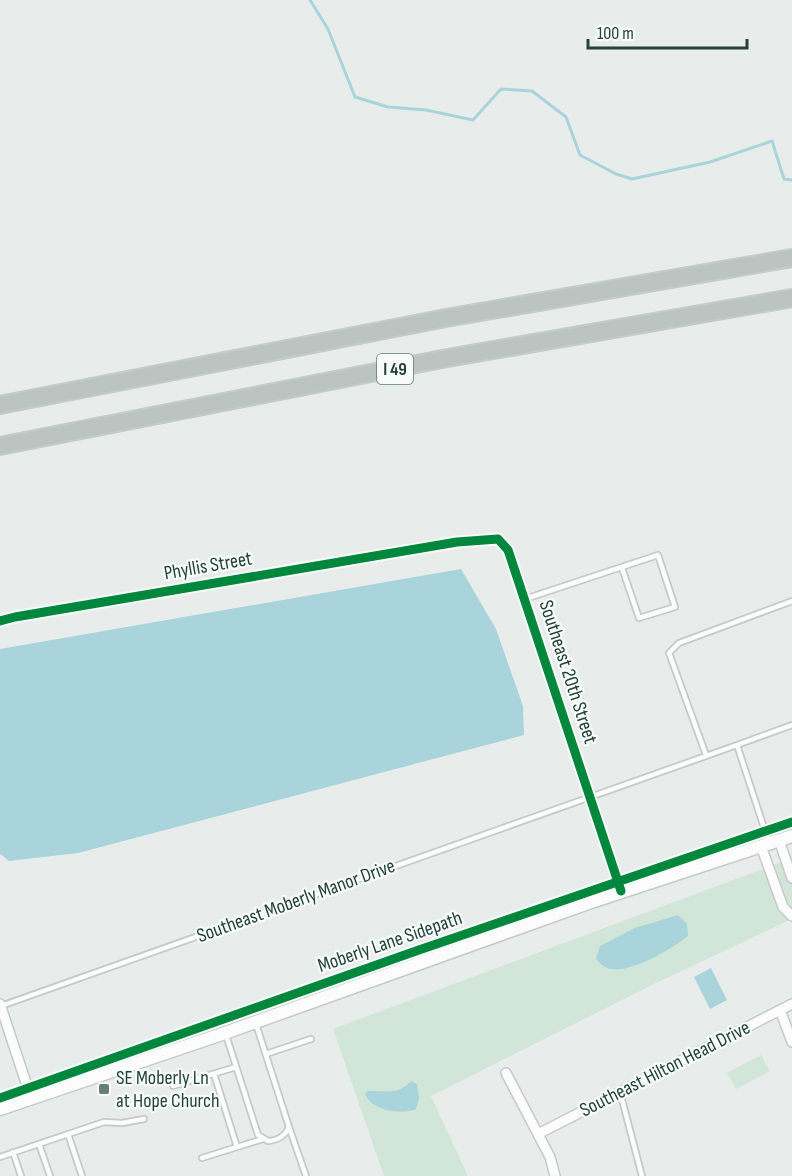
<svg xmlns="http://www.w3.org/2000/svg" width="792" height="1176" viewBox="0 0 792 1176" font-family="'Sofia Sans Condensed',sans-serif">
	<rect width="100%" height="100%" fill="#e8edeb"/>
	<!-- green -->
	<path fill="#d1e6d8" d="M792,858V919L656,983L431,1096L468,1176H384L333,1029Z
		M761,1055L770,1071L736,1089L727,1073Z"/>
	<!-- water -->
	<path fill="#a9d4db" d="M461,569L496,629L523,706L524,735L78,853L9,861L0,854V649Z
		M678,915L687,924L688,936C672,949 627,976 607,968C603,966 599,962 596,959L600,946L635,928Z
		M711,968L727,1000L710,1009L694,977Z
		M411,1081L417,1084L419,1098L416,1109C401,1115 372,1111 365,1094L367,1091C387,1090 396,1096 411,1081Z"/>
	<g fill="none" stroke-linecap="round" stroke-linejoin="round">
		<!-- stream -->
		<path stroke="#a9d4db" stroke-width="3" d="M310,0L328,29L355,97L388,107L426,110L473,120L501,89L532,91L566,117L580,155L616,174L632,179L710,162L772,141L784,179L792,180"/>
		<!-- service casing -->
		<g stroke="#c5cac8" stroke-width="8">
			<path id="service" d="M525,599L658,555L675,607L639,618L622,568
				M737,745L792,725
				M706,755L669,653L679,643L792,601
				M1,1006L737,745L769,843
				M226,1035L258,1135L268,1141C279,1140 285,1136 289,1127L256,1024
				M266,1054L311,1039
				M214,1074L237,1147
				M173,1086L236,1067
				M620,1092L642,1176
				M289,1127L306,1176
				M68,1134L82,1176
				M39,1144L50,1176
				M13,1152L21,1176
				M0,1157L104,1122L122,1123L144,1119
				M202,1158L263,1139"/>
		</g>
		<!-- minor casing -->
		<g stroke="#c5cac8" stroke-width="12">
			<path id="minor" d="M0,621L15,617L457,542L498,539L508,550L621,891
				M779,840L792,878
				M761,846L783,907L792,916
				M0,1004L31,1098
				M780,1010L792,1042
				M506,1073L550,1157L555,1176
				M538,1134L792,1004"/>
		</g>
		<!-- tertiary casing -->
		<g stroke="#c5cac8" stroke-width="15">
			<path id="tertiary" d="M0,1109L225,1033L591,902L792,836"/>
		</g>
		<!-- motorway casing -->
		<g stroke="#c3ccc9" stroke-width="20">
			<path id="motorway" d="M0,405L446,318L792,258
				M0,446L442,359L792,298"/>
		</g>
		<!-- service -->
		<use href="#service" stroke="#fcfcfc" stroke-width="4.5"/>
		<!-- minor -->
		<use href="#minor" stroke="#fcfcfc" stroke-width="9"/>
		<!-- tertiary -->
		<use href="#tertiary" stroke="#fcfcfc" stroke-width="12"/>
		<!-- motorway -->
		<use href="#motorway" stroke="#bcc4c2" stroke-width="16"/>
		<!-- cycleway casing -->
		<g stroke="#f7fbf9" stroke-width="13">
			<path id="cycleway" d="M0,621L15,617L457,542L498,539L508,550L621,891
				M0,1098L416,951L792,822"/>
		</g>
		<!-- cycleway -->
		<use href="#cycleway" stroke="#00873e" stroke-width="9"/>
	</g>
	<!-- markers -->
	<rect fill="#697e78" stroke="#f7fbf9" stroke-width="2" x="98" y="1083" width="12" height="12" rx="3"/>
	<g text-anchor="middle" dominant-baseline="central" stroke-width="4.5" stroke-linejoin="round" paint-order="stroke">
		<!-- shield labels -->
		<rect fill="#f7fbf9" stroke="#637a73" stroke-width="1.5" x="377" y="354" width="36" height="30" rx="4.5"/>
		<g font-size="18" font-weight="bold" fill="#24423a">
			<text x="395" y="369">I 49</text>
		</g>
		<!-- street labels -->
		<g font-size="20" fill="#24423a" stroke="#f7fbf9">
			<text transform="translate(208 566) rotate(-10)">Phyllis Street</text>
			<text transform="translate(568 672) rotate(72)">Southeast 20th Street</text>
			<text transform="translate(296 901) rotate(-20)">Southeast Moberly Manor Drive</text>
			<text transform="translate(390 942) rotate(-19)">Moberly Lane Sidepath</text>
			<text transform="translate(665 1069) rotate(-27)">Southeast Hilton Head Drive</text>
		</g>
		<!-- poi labels -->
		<g font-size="20" fill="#24423a" stroke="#f7fbf9" text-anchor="start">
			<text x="116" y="1078">SE Moberly Ln<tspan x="116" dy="23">at Hope Church</tspan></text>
		</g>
	</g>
	<!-- scale -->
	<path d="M588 39v9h159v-9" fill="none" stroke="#24423a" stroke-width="3"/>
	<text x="597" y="39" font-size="18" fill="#24423a" stroke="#f7fbf9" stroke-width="4.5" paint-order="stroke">100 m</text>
</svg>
